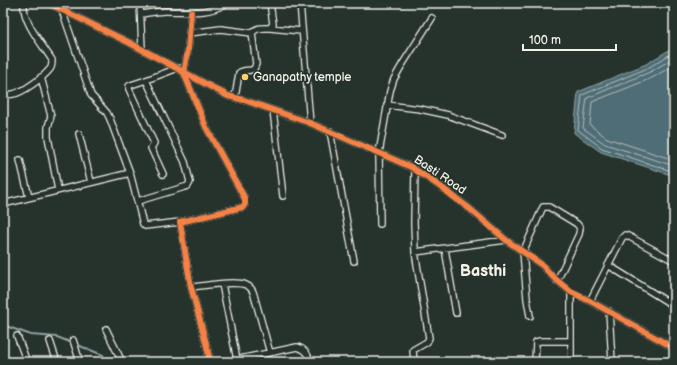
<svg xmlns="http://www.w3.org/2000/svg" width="677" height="365" viewBox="0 0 677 365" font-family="'Balsamiq Sans',sans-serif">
	<rect width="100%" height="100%" fill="#26332d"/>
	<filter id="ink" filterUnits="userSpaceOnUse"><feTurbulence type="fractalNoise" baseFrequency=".025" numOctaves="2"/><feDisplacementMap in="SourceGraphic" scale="8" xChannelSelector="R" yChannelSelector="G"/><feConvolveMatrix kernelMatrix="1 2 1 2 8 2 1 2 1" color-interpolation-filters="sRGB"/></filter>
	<g filter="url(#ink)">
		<!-- water -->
		<path fill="#506d76" stroke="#92a2a4" d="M674,47V176L601,152L574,133L578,92L646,64Z"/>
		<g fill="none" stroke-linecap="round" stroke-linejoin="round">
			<!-- shore -->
			<path stroke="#b2bcba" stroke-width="1" d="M674,52L648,68L582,95L578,130L602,148L674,172
				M674,58L650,72L587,98L583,128L605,144L674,166
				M674,65L652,78L592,102L590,125L607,138L674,160"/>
			<!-- stream -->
			<path stroke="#92a2a4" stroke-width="2" d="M3,325L31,335L57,337L103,355L105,362"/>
			<!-- minor casing -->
			<g stroke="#f4f1e8" stroke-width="8">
				<path id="minor" d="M48,3L130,43L228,96L244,100L310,123L411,167L438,185L470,209L506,240L542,265L553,277L571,292L590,301L674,348
					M140,3L142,49
					M300,3L310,123
					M62,10L91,95L107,113L110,119L130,173L143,224L145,226L180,222
					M191,12L188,50L184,73L206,127L245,199V204L243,207L180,222L191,287L207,347L210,362
					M141,14C149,13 158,11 166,11C190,11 206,15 227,3
					M270,28L301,31
					M189,33L221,29L252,33
					M41,77L51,116L48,127V137L58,190
					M146,80L131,85L129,86V89L154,143L151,148L163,174
					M3,94C6,94 10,95 13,94C22,93 44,77 50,69C52,67 52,64 52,60C43,45 22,22 24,3
					M235,98L239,73C244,69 249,72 254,69L256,64L252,33C257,27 262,28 270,28L273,24L270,3
					M387,105L420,109L448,115L502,135
					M273,110L283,196
					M330,131L354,261
					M79,134L91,182
					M20,160L29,197
					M138,201L188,186L190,182L185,162L146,80L178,68
					M3,204L130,173
					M380,224L379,153L390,91L394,79L402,65L432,18
					M445,249L456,313
					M415,252L506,240
					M608,265L674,306
					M222,284L237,360
					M191,287C204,286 235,280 246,285C251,287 253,290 254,295L270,353
					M571,292V362
					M590,301L622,238L625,235L628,236L674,261
					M609,311L612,362
					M530,316L527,299L523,252L543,207H549L577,224L580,228L579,234L557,281
					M106,329L122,362
					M17,336L27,362
					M73,340L80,362
					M50,341L57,362
					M225,362L297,347C305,349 308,354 310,362
					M414,362L413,350L427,342L429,338L415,252L414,222L415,170
					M535,362L536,342L540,341H571"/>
			</g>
			<!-- minor -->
			<use href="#minor" stroke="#26332d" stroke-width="5.5"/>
			<!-- cycleway casing -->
			<g stroke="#26332d" stroke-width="8">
				<path id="cycleway" d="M48,3L130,43L228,96L244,100L310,123L411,167L438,185L470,209L506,240L542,265L553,277L571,292L590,301L674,348
					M191,12L188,50L184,73L206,127L245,199V204L243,207L180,222L191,287L207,347L210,362"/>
			</g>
			<!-- cycleway -->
			<use href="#cycleway" stroke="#f48246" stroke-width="6"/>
		</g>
	</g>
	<!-- markers -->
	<circle fill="#ffd166" stroke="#26332d" stroke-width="1.5" cx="245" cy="77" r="4"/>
	<g text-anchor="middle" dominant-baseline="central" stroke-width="3" stroke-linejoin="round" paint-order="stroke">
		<!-- poi labels -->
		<g font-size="12" fill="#f4f1e8" stroke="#26332d" text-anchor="start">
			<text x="253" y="77">Ganapathy temple</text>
		</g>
		<!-- street labels -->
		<g font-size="12" fill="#f4f1e8" stroke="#26332d">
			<text transform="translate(440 175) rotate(34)">Basti Road</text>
		</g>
		<!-- district labels -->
		<g font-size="16" font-weight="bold" fill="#f4f1e8" stroke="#26332d">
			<text x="483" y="271">Basthi</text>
		</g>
	</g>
	<!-- margin -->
	<rect width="677" height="365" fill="none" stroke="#26332d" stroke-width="16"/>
	<rect x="8" y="8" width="661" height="349" fill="none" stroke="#f4f1e8" stroke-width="1.5" filter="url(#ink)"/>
	<!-- scale -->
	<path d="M523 44v6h93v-6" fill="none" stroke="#f4f1e8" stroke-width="2"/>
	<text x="529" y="44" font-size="12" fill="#f4f1e8" stroke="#26332d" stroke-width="3" paint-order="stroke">100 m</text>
</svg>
